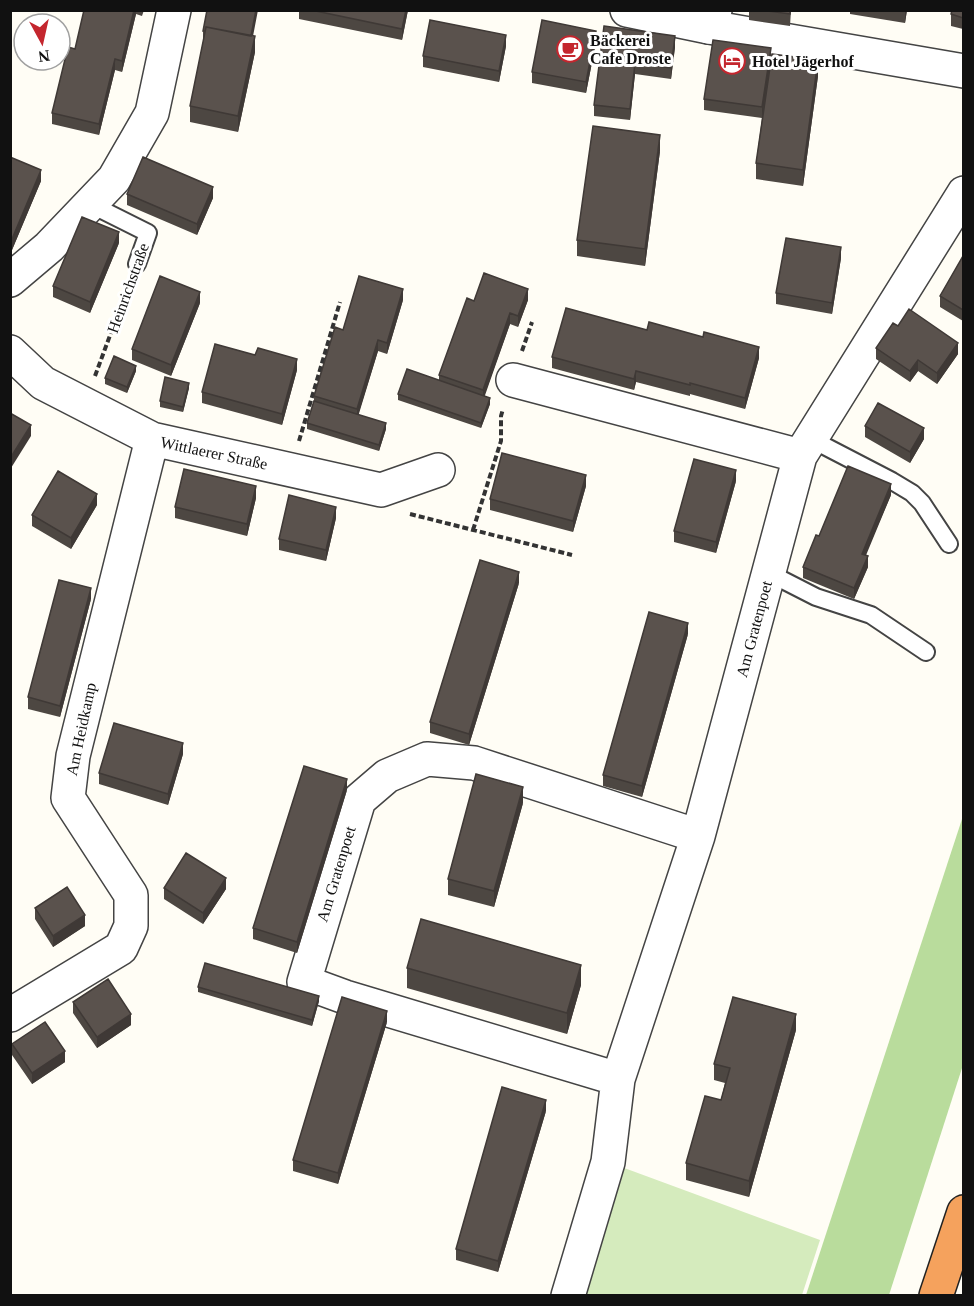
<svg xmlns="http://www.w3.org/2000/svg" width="974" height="1306" viewBox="0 0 974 1306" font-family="Georgia,serif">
	<rect width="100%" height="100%" fill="#fffdf5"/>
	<!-- green -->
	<path fill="#d5ebbd" d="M608,1162L820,1240L802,1295L568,1296Z"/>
	<!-- forest -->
	<path fill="#b9dc9c" d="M963,816V1065L889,1295H806Z"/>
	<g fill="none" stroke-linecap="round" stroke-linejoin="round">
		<!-- service casing -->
		<g stroke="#444" stroke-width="20">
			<path id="service" d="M90,204L148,233L137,264
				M811,439L892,481L912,493L922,503L949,544
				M769,573L816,597L871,615L926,652"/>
		</g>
		<!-- minor casing -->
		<g stroke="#444" stroke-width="36">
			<path id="minor" d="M709,27L964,71
				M10,280L49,247L114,179L152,113L174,10
				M10,352L43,383L152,439L381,490L438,470
				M513,380L800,456
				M10,1015L121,948L131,926V895L68,798L73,756L152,439
				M618,1079L345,997L304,982L359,800L387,776L427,759L474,763L698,836
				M568,1296L608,1162L618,1079L698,836L800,456L964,193"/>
		</g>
		<!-- tertiary casing -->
		<g stroke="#444" stroke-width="36">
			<path id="tertiary" d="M627,10L709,27L715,10"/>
		</g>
		<!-- motorway casing -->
		<g stroke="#222" stroke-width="36">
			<path id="motorway" d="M936,1296L964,1212"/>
		</g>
		<!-- path -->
		<path stroke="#333" stroke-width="4" stroke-dasharray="6 3" stroke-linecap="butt" d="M522,351L532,322
			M95,376L129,284
			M299,441L340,302
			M410,514L572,555
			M473,530L501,441V416L503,409"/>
		<!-- service -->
		<use href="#service" stroke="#fff" stroke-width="16"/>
		<!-- minor -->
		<use href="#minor" stroke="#fff" stroke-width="33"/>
		<!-- tertiary -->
		<use href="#tertiary" stroke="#fff" stroke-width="33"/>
		<!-- motorway -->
		<use href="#motorway" stroke="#f5a25d" stroke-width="33"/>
	</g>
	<!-- wall -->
	<path fill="#4d4742" d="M84,10H144L142,16L136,14L122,72L115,70L99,135L52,124V113L75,49Z
		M299,10H408L402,40L299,19Z
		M749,10H791L790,26L749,20Z
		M850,10H907L905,23L850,14Z
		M963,10V29L951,26V14Z
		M604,26L675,47L671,79L635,74L630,120L594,116V105Z
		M203,31L253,36L255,52L238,132L190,122V106L203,42Z
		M596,42L586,93L532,83V72Z
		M506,46L499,82L423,67V56Z
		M771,57L818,76L803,186L756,179V163L762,118L704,110V99Z
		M660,151L645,266L577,256V240Z
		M10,157L41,181L12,250H10Z
		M127,194L213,198L197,235L127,205Z
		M119,243L90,313L53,297V286Z
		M963,256V321L940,307V296Z
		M841,258L832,314L776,304V293Z
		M403,300L387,354L378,351L358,415L386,429L379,451L307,429V423L314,401V396L343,330Z
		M528,300L518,327L510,324L484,396L490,404L481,428L398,400V394L439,381V375L474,301Z
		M200,303L171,376L132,360V349Z
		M898,326L958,354L937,384L918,371L910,382L876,359V348Z
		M647,330L759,358L745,409L690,394V396L636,382L634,390L552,368V357Z
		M297,370L282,425L202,403V392Z
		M136,371L127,393L105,384V378Z
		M189,388L183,412L160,407V401Z
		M865,426L924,439L910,463L865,437Z
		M736,481L716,553L674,542V531Z
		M586,486L573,532L490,510V499Z
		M891,495L865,555L868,567L854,599L803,578V567L819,536Z
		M256,498L247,536L175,518V507Z
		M97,505L71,549L32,526V515Z
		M336,518L326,561L279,550V539Z
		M519,583L469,745L430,733V722Z
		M91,599L60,717L28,709V697Z
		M688,634L642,797L603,786V775Z
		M183,754L168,805L99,784V773Z
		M347,790L297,953L253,939V928Z
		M523,803L494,907L448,895V879Z
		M164,888L226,889L203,924L164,899Z
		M35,908L85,926L53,947L35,919Z
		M407,968L581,985L567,1034L407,988Z
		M198,987L319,1001L312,1026L198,992Z
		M73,1002L131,1025L97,1048L73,1013Z
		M387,1022L338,1184L293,1171V1160Z
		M796,1030L749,1197L686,1180V1163L721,1100L725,1083L714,1080V1064Z
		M12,1044L65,1062L32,1084L12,1055Z
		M546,1111L498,1272L456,1260V1249Z"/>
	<!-- shaded-wall -->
	<path fill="#3f3936" d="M134,10H136V14L122,72V61Z
		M256,10H258L250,52V41Z
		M406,10H408L402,40V29Z
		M905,10H907L905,23Z
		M596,31V42L586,93V82Z
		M506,35V46L499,82V71Z
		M255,36V52L238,132V116Z
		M675,36V47L671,79V68Z
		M771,48V59L762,118V107Z
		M115,59V70L99,135V124Z
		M818,60V76L803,186V170Z
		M635,63V74L630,120V109Z
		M660,135V151L645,266V249Z
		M41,170V181L12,250V239Z
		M213,187V198L197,235V224Z
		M119,232V243L90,313V302Z
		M841,247V258L832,314V303Z
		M403,289V300L387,354V343Z
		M528,289V300L518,327V316Z
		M200,292V303L171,376V365Z
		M510,313V324L483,401V390Z
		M378,340V351L357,420V409Z
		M958,343V354L937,384V373Z
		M759,347V358L745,409V398Z
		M297,359V370L282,425V414Z
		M918,360V371L910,382V371Z
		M136,366V371L127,393V387Z
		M636,371V382L634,390V379Z
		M189,383V388L183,412V407Z
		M490,398V404L481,428V423Z
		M386,423V429L379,451V445Z
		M31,425V436L11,468V457Z
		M924,428V439L910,463V452Z
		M736,470V481L716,553V542Z
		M586,475V486L573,532V521Z
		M891,484V495L862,565V554Z
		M256,486V498L247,536V524Z
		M97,494V505L71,549V538Z
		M336,507V518L326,561V550Z
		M868,556V567L854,599V588Z
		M519,572V583L469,745V734Z
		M91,588V599L60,717V706Z
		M688,623V634L642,797V786Z
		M183,743V754L168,805V794Z
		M347,779V790L297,953V942Z
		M523,787V803L494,907V891Z
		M226,878V889L203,924V913Z
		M85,915V926L53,947V936Z
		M581,965V985L567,1034V1013Z
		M319,996V1001L312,1026V1020Z
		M387,1011V1022L338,1184V1173Z
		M131,1014V1025L97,1048V1037Z
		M796,1014V1030L749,1197V1181Z
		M65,1051V1062L32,1084V1073Z
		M546,1100V1111L498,1272V1261Z"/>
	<!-- building -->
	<path fill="#5a524d" stroke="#3f3936" stroke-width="1.5" d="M84,10H134L122,61L115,59L99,124L52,113L68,47L75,49Z
		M207,10H256L251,36L206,27L205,31H203Z
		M311,10H406L402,29Z
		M760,10H790V14Z
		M952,10H963V18L951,14Z
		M430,20L506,35L499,71L423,56Z
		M542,20L596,31L586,82L532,72Z
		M604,26L675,36L671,68L635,63L630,109L594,105Z
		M206,27L255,36L238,116L190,106Z
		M713,40L771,48L762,107L704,99Z
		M772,54L818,60L803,170L756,163Z
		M593,126L660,135L645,249L577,240Z
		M10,157L41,170L12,239L10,238Z
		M143,157L213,187L197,224L127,194Z
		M82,217L119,232L90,302L53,286Z
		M786,238L841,247L832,303L776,293Z
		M963,256V310L940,296Z
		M484,273L528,289L518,316L510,313L483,390L439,375L467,298L474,301Z
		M160,276L200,292L171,365L132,349Z
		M359,276L403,289L387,343L378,340L357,409L314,396L335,327L343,330Z
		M566,308L647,330L649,322L703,337L704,332L759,347L745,398L690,383V385L636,371L634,379L552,357Z
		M909,309L958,343L937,373L918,360L910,371L876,348L893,323L898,326Z
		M215,344L255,355L258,348L297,359L282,414L202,392Z
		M114,356L136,366L127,387L105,378Z
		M407,369L490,398L481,423L398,394Z
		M165,377L189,383L183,407L160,401Z
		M314,401L386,423L379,445L307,423Z
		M878,403L924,428L910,452L865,426Z
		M10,413L31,425L11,457L10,456Z
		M502,453L586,475L573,521L490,499Z
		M694,459L736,470L716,542L674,531Z
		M848,466L891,484L862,554L868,556L854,588L803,567L816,535L819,536Z
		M184,469L256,486L247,524L175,507Z
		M58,471L97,494L71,538L32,515Z
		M289,495L336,507L326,550L279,539Z
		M480,560L519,572L469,734L430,722Z
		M59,580L91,588L60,706L28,697Z
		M649,612L688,623L642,786L603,775Z
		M114,723L183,743L168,794L99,773Z
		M304,766L347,779L297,942L253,928Z
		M476,774L523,787L494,891L448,879Z
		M186,853L226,878L203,913L164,888Z
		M67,887L85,915L53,936L35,908Z
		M421,919L581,965L567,1013L407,968Z
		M205,963L319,996L312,1020L198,987Z
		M108,979L131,1014L97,1037L73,1002Z
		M342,997L387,1011L338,1173L293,1160Z
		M733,997L796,1014L749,1181L686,1163L705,1096L721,1100L730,1068L714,1064Z
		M45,1022L65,1051L32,1073L12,1044Z
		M502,1087L546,1100L498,1261L456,1249Z"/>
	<!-- icons -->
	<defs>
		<g id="cafe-ring" transform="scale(1.35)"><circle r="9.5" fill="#fff" stroke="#c4262e" stroke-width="1.5"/><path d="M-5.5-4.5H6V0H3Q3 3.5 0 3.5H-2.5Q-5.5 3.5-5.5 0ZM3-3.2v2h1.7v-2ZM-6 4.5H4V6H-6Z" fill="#c4262e"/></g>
		<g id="hotel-ring" transform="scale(1.35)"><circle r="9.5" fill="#fff" stroke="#c4262e" stroke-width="1.5"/><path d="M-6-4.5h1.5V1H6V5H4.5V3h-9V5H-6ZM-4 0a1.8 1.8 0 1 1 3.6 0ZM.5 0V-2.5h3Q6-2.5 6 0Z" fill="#c4262e"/></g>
	</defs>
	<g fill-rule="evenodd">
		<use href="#cafe-ring" x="570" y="49"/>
		<use href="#hotel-ring" x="732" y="61"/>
	</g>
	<g text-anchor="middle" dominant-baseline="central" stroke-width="6" stroke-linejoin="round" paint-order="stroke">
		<!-- poi labels -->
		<g font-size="16" font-weight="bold" fill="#111" stroke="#fff" text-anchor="start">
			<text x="590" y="40">Bäckerei<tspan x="590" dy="18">Cafe Droste</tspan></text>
			<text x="752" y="61">Hotel Jägerhof</text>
		</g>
		<!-- street labels -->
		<g font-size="16" fill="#111" stroke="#fff">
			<text transform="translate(128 288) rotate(-70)">Heinrichstraße</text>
			<text transform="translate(214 453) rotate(12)">Wittlaerer Straße</text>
			<text transform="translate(754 629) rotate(-75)">Am Gratenpoet</text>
			<text transform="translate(81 729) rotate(-78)">Am Heidkamp</text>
			<text transform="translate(336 874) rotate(-73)">Am Gratenpoet</text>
		</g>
	</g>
	<!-- border -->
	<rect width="974" height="1306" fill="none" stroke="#111111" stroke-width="24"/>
	<!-- north arrow -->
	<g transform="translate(42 42) rotate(172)"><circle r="28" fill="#ffffff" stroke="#a0a0a0" stroke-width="1.5"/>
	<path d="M0-4.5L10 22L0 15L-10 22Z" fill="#c4262e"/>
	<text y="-9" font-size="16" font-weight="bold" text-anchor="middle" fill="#111111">N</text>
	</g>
</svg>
